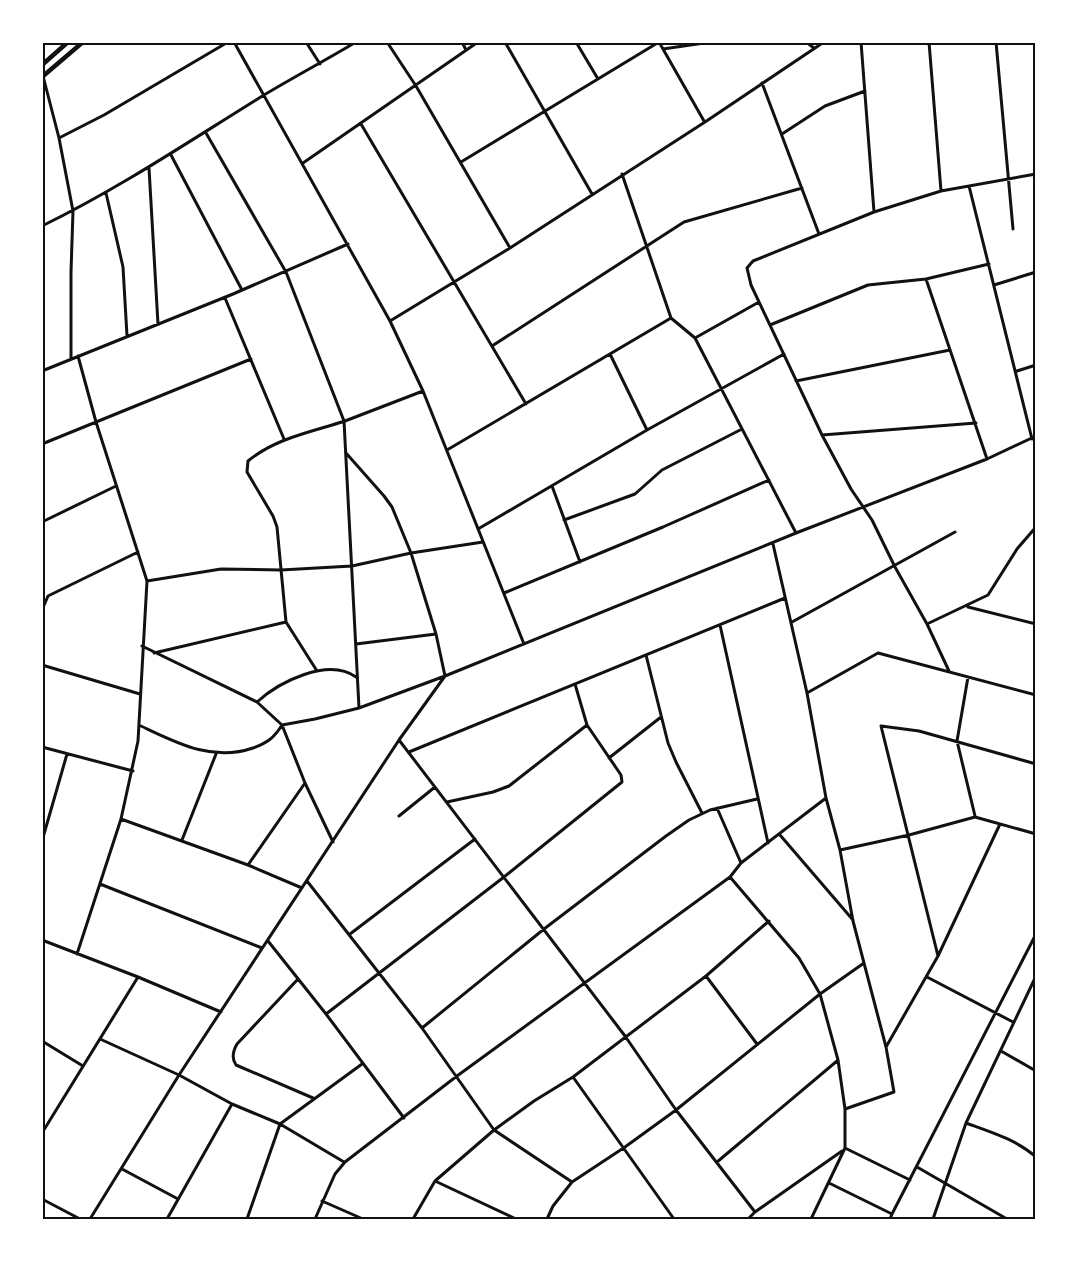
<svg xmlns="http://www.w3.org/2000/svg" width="1078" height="1261" viewBox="0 0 1078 1261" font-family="'Open Sans',sans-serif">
	<rect width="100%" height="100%" fill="#fff"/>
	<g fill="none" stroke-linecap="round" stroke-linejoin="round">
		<!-- minor -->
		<path stroke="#111" stroke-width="3" d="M234,42L390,321L423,391L524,644
			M306,42L320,64
			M387,42L416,86L510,248
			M462,42L466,50
			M505,42L592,194
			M576,42L598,79
			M659,42L704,121
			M806,42L814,48
			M861,42L874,212
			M929,42L941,191
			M996,42L1013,229
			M663,49L711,42
			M43,76L59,138L73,211L71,272V359
			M762,83L819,234
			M361,124L526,404
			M206,133L286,272L344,421L359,708
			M782,134L825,106L865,91
			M59,138L104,115L228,42
			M171,155L242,290
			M461,162L659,42
			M303,163L478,42
			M149,168L158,324
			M622,174L671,318L695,338L796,533
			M969,186L1032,439
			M106,193L123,267L127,336
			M42,226C120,188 191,140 264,95C294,77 326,60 356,42
			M926,279L987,459
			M994,285L1036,272
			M225,298L284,439
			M390,321L510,248L705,122L824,42
			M770,325L868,285L926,279L989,264
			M695,338L759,302
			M492,346L684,222L802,188
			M610,354L647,430
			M42,371L233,294L348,244
			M1017,371L1036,365
			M796,381L950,350
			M822,435L976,423
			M42,444L251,359
			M447,450L671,318
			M552,486L580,562
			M564,520L635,494L662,470L742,429
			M42,522L116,486
			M478,529L647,430L784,354
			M773,544L807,693L826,798L840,850L853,921L886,1047L894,1092L845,1109
			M147,581L221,569L281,570L352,566L411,553L483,542
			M504,593L663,527L769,480
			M968,607L1036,624
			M42,610L48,596L138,552
			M286,622L277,527L273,516L247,472L248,461C276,438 311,432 345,421C371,411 397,401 423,391
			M792,622L955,532
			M927,624L988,595L1017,549L1036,527
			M720,625L768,843
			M356,644L436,634
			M154,653L286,622L317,671
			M646,655L668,743L676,762L702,813
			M42,665L140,694
			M949,671L927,624L895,567L872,520L851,489L822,435L751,285L747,268L753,261L874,212L941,191L1036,174
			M968,677L957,741L975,816
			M807,693L878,653L1036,695
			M257,702C279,682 328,657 356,677
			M141,726C177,743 212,762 253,748C267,743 274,738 282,725L257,702L142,646
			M399,740L625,1036L676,1110L755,1212
			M42,747L133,771
			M409,752L785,598
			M609,758L661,717
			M447,802L493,792L509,786L587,725
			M717,808L741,863
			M399,816L435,787
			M121,819L248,865L302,888
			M780,835L853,920
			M182,840L216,754
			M42,841L67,754
			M333,842L305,783L282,725L315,719L359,708L445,676L796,533L987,459L1036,436
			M840,850L909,835L975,817L1036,834
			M248,865L305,783
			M730,877L799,958L820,994L838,1060L845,1109V1148L811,1219
			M307,881L422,1028L494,1130L572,1182
			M100,884L262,948
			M350,934L475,839
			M42,940L138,977L221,1012
			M268,941L326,1014L404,1118
			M77,954L121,819L138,741L147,581L96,422L78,356
			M938,956L881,726L919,731L1036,764
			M706,976L757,1044
			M927,977L1013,1022
			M298,979L237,1044C233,1051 231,1058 236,1065L313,1098
			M326,1014L504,877L622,782L621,775L587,725L575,684
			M422,1028L544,929L666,836L689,820L710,810L757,799
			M100,1039L179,1075L232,1104L280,1124L344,1162
			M42,1041L83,1066
			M886,1047L938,956L1000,824
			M1001,1051L1036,1071
			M573,1077L674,1219
			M966,1123C991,1132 1017,1140 1036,1157
			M42,1133L138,977
			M845,1148L910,1180
			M717,1162L837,1061
			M917,1167L1007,1219
			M122,1169L178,1199
			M435,1181L516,1219
			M829,1183L892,1214L890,1219
			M42,1199L80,1219
			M322,1201L363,1219
			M892,1214L1036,934
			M90,1219L179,1075L399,740L445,676L436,634L411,553L392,507L384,496L346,453
			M167,1219L232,1104
			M247,1219L280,1124L362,1064
			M315,1219L335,1174L345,1162L457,1076L730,877L741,863L826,798
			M413,1219L435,1181L494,1130L534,1101L573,1077L706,976L769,921
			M547,1219L553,1206L572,1182L625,1147L676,1110L820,994L864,963
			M748,1219L755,1212L842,1151
			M933,1219L966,1123L1036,976"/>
		<!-- secondary -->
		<path stroke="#111" stroke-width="4.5" d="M42,65L68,42
			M42,77L83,42"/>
	</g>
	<!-- border -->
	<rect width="1078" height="1261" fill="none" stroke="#ffffff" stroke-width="87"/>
	<rect x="44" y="44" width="990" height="1174" fill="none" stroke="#111" stroke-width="2"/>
</svg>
